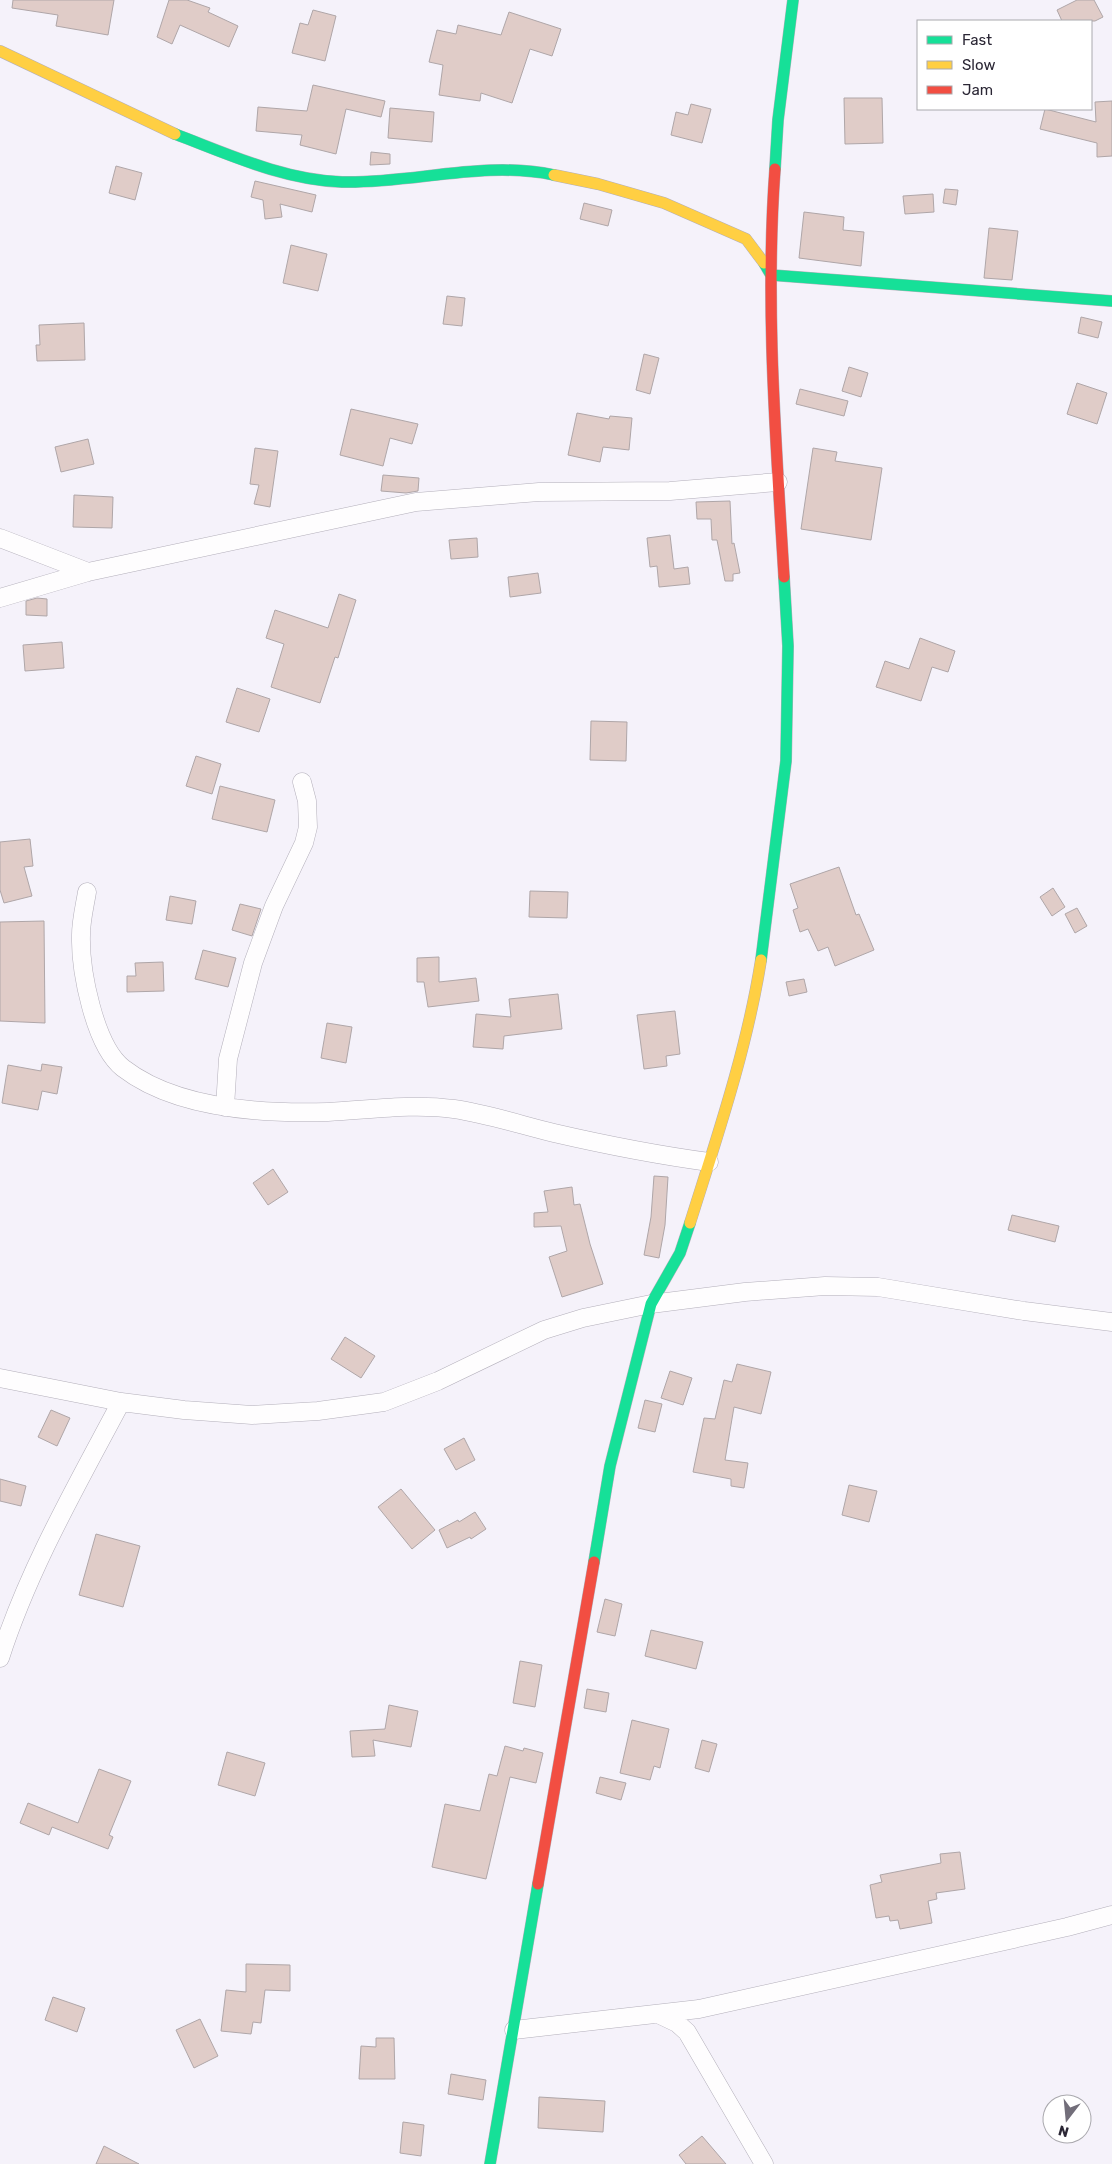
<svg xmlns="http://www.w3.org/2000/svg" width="1112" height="2164" viewBox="0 0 1112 2164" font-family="Rubik,sans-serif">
	<rect width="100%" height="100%" fill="#f5f2fa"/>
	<!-- building -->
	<path fill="#e0ccc8" stroke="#afa6a8" d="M13,0H114L108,35L56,26L58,15L12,8Z
		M169,0H187L210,8L208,12L238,26L229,47L180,25L172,44L157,37Z
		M1077,0H1094L1103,17L1095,21H1062L1057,10Z
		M313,10L336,16L325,61L292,53L300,23L308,25Z
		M509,12L561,29L552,56L530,49L512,103L481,93L480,101L439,95L443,65L429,62L437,30L456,34L458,25L501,35Z
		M313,85L385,101L381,117L346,109L336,154L300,145L302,135L256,131L258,107L307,111Z
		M844,98H882L883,143L845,144Z
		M1112,101V156L1097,157V143L1040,129L1045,109L1096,122L1095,102Z
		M691,104L711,109L702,143L671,135L676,112L688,115Z
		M390,108L434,112L432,142L388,138Z
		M371,152L390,154V164L370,165Z
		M116,166L142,173L135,200L109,193Z
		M255,181L316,195L312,212L280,204L282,217L265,219L263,200L251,197Z
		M945,189L958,190L956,205L943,203Z
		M933,194L934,212L905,214L903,196Z
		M584,203L612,210L608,226L580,219Z
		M804,212L844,217L843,230L864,232L861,266L799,258Z
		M989,228L1018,231L1012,280L984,278Z
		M291,245L327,254L318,291L283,283Z
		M447,296L465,298L462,326L443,324Z
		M1081,317L1102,322L1098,338L1078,333Z
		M84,323L85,360L37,361L36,345H40L39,325Z
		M644,354L659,358L650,394L636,390Z
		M849,367L868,373L861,397L842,391Z
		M1077,383L1107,393L1097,424L1067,414Z
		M800,389L848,401L844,416L796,404Z
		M351,409L418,424L412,444L390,438L383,466L340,455Z
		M577,413L609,419L610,416L632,418L629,450L603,447L600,462L568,455Z
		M88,439L94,464L61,472L55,447Z
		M255,448L278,451L270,507L254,504L259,485L250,484Z
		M813,448L837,452L835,461L882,468L871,540L801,529Z
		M383,475L419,478L418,491L406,493L381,491Z
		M74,495L113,497L112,528L73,527Z
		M730,501L732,544L734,543L740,573L733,574V581H725L717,540H712L711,519H697L696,502Z
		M670,535L674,569L688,567L690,584L659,587L657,566L650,567L647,538Z
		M477,538L478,557L451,559L449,540Z
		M538,573L541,593L510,597L508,577Z
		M339,594L356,600L338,658L335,657L320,703L271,687L284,644L266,638L275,610L328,628Z
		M37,598L47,599V616L26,615V601Z
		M920,638L955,651L948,672L932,667L921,701L876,687L885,661L909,669Z
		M62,642L64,668L25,671L23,645Z
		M237,688L270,699L259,732L226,722Z
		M591,721L627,722L626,761L590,760Z
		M196,756L221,764L212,794L186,786Z
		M220,786L275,800L267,832L212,819Z
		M30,839L33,866L24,867L32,896L4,903L0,890V842Z
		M839,867L856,915L859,914L874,950L835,966L828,947L818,951L808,929L800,932L793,910L798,908L790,884Z
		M1053,888L1065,907L1052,916L1040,897Z
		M530,891L568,892L567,918L529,917Z
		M170,896L196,901L192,924L166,920Z
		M240,904L261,909L252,936L232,930Z
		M1077,908L1087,926L1075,933L1065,914Z
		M44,921L45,1023L0,1021V922Z
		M203,950L236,958L228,987L195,979Z
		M439,957V982L476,978L479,1001L428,1007L424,982H417V958Z
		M163,962L164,991L127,992V976H136L135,963Z
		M804,979L807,992L789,996L786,982Z
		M558,994L562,1029L504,1036L503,1049L473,1047L476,1014L511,1017L509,999Z
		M675,1011L680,1054L666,1056L667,1066L644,1069L637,1015Z
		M327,1023L352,1027L346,1063L321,1058Z
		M42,1064L62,1067L57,1094L42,1091L38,1110L2,1103L8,1065L41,1071Z
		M273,1169L288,1192L268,1205L253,1183Z
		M654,1176L668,1177L665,1225L659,1258L644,1255L651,1217Z
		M572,1187L574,1205L580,1204L590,1244L603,1284L562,1297L549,1257L567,1251L561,1226L534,1227V1213L548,1212L544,1191Z
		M1012,1215L1059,1226L1055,1242L1008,1230Z
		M345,1337L375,1356L361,1378L331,1359Z
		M737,1364L771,1372L761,1414L734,1407L725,1460L748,1463L744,1488L731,1486V1479L693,1472L704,1418L715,1419L724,1380L732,1382Z
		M670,1371L692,1378L683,1405L661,1398Z
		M645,1400L662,1404L655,1432L638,1428Z
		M51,1410L70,1418L57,1446L38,1437Z
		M464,1438L475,1460L456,1470L444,1449Z
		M0,1479L26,1486L21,1506L0,1501Z
		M849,1485L877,1491L869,1522L842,1515Z
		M401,1489L435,1530L412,1549L378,1507Z
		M475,1512L486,1529L471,1539L470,1537L447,1548L439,1530L458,1520L459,1522Z
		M96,1534L140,1546L123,1607L79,1595Z
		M605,1599L622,1604L615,1636L597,1632Z
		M651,1630L703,1642L696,1669L645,1656Z
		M520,1661L542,1665L535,1707L513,1703Z
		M587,1689L609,1693L606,1712L584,1708Z
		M389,1705L418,1711L411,1747L373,1740L375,1756L352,1757L350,1731L385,1729Z
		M632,1720L669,1729L660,1768L654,1766L650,1780L620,1773Z
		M702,1740L717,1744L709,1772L695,1768Z
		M505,1746L523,1751L524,1748L543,1753L536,1783L510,1777L486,1879L432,1867L445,1804L480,1811L489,1774L497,1776Z
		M227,1752L265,1763L255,1796L218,1785Z
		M99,1769L131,1781L109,1835L113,1837L108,1849L52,1827L49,1835L20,1823L28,1803L78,1823Z
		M600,1777L626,1783L621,1800L596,1793Z
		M960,1852L965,1889L936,1893L937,1899L928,1901L932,1923L900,1929L898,1920L890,1921L889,1916L876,1918L870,1885L882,1882L880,1875L941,1863L940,1854Z
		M246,1964L290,1965V1991L265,1990L261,2023L253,2022L251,2034L221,2031L226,1990L246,1992Z
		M53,1997L85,2008L77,2032L45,2020Z
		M200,2019L218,2056L194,2068L176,2030Z
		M376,2038H394L395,2079H359L361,2046L376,2047Z
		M451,2074L486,2080L483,2100L448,2094Z
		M539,2097L605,2101L603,2132L538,2128Z
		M403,2122L424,2125L421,2156L400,2153Z
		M702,2136L726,2164H686L679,2155Z
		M104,2146L139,2164H96Z"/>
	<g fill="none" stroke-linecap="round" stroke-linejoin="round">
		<!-- street casing -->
		<g stroke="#b3afba" stroke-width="19">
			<path id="street" d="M0,538L88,572
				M0,598L88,572L416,502L539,492L670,491L778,482
				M87,892C85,905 81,920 81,935C80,969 94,1045 123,1068C176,1109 263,1114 328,1112C370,1110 412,1103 454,1109C488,1114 521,1125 554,1133C606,1145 657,1155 709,1162
				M225,1107L228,1059L253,963L274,906L304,843L308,827L307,801L302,782
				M0,1378L121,1402L184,1410L252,1415L318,1411L384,1402L438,1381L544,1330L583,1318L651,1304L745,1292L825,1286L878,1287L1024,1311L1112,1322
				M0,1658C29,1568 77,1485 121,1402
				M658,2014L677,2023L687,2032L764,2164
				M514,2030L699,2009L1067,1927L1112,1915"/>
		</g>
		<!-- fast casing -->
		<g stroke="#b3afba" stroke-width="12">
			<path id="fast" d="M175,134C228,154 283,180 342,182C411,184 484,160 554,175
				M775,169L778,120L793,0
				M764,263L771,275L1112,301
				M761,960L786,761L788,646L784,577
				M594,1562L610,1466L651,1304L680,1253L690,1223
				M490,2164L538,1884"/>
		</g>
		<!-- slow casing -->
		<g stroke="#b3afba" stroke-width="12">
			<path id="slow" d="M0,51L175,134
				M554,175L598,184L664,203L746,239L764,263
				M690,1223C717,1137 747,1049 761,960"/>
		</g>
		<!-- jam casing -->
		<g stroke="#b3afba" stroke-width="12">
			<path id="jam" d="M775,169C765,305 776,441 784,577
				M538,1884L594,1562"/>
		</g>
		<!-- street -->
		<use href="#street" stroke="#fefdfe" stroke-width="18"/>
		<!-- fast -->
		<use href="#fast" stroke="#16e098" stroke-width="11"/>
		<!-- slow -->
		<use href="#slow" stroke="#ffcf43" stroke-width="11"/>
		<!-- jam -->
		<use href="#jam" stroke="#f24e42" stroke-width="11"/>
	</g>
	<!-- legend -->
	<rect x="917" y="20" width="175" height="90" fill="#ffffff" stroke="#aaa9ae"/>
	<rect x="927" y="36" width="25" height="8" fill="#16e098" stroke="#aaa9ae"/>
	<text x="962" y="45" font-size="15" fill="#2b2735">Fast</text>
	<rect x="927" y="61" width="25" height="8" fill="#ffcf43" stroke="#aaa9ae"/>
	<text x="962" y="70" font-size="15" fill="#2b2735">Slow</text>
	<rect x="927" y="86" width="25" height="8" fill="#f24e42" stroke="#aaa9ae"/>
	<text x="962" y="95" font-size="15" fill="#2b2735">Jam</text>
	<!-- north arrow -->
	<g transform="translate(1067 2119) rotate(196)"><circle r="24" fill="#ffffff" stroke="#aaa9ae"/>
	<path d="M0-4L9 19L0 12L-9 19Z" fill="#726e7a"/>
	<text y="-8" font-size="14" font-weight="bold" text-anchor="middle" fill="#2b2735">N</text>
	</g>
</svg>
